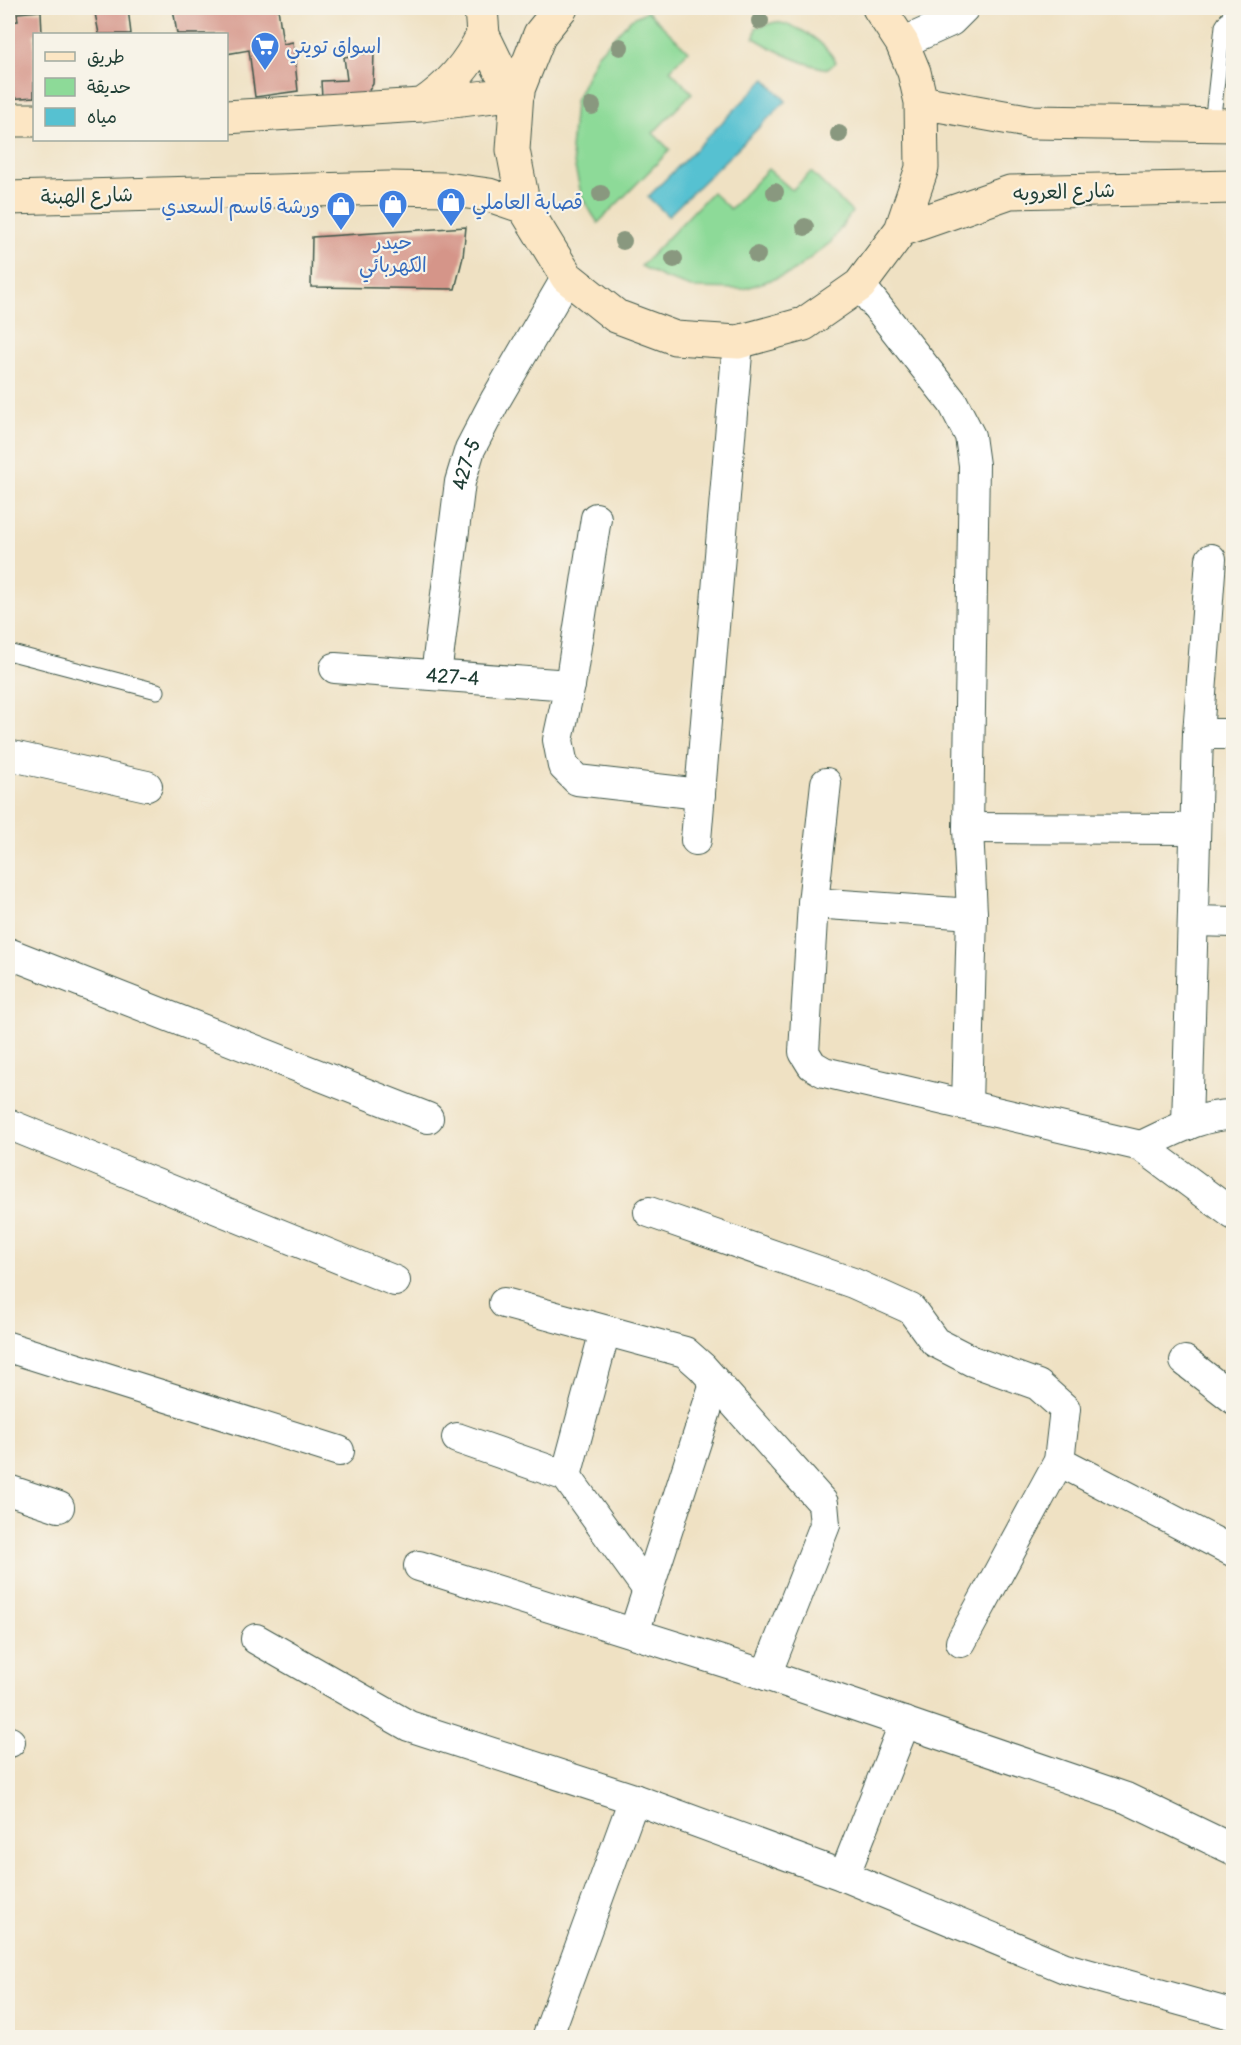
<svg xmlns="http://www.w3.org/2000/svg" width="1241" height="2045" viewBox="0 0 1241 2045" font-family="Pangolin,'Playpen Sans Arabic',sans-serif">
	<rect width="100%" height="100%" fill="#f7f3e8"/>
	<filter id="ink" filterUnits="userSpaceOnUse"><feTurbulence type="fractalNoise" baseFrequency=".0167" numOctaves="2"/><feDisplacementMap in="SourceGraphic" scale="12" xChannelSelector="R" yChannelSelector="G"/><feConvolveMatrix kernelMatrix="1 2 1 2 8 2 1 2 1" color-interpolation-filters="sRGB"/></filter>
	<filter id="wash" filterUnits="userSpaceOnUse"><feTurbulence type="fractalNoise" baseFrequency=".008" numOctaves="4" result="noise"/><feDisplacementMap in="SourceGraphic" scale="24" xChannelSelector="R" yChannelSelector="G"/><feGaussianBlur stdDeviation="1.35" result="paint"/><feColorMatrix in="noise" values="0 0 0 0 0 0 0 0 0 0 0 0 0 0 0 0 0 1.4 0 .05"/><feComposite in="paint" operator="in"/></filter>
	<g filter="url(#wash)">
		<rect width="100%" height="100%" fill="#efe1c3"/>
		<!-- green -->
		<path fill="#8dda98" stroke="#568c66" stroke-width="1.5" d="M647,11L688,51L670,70L692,93L653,133L670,150L598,223L582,198L571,150L575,101L597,55L631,19Z
			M776,22C800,26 823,40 836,62L828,69C801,64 777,52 754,38L756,27Z
			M768,169L792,190L811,172L852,212L831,242L791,273L744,289L694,288L662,277L641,266L712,192L730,209Z"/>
		<!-- water -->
		<path fill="#56c1d1" stroke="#3a7f82" stroke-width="1.5" d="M765,79L786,101L668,216L648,197Z"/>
		<g id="blocks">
			<!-- building -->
			<path fill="#d59589" d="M94,8H128L131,34H99Z
				M173,8H278L283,44L293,42L298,91L255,97L249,50L226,54V34H177Z
				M41,11L42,34H34V97L8,99V22L18,21L17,13Z
				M374,52L373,84L366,95L322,98L321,81L347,80L344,57Z
				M466,227L463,257L455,289L311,287L312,237Z"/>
		</g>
	</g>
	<g filter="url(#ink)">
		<use href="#blocks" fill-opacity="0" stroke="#3e5649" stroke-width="1.5"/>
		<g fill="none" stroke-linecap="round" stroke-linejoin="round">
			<!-- lane casing -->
			<g stroke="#3e5649" stroke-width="17">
				<path id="lane" d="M1212,125L1223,26L1234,9
					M8,652L157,691"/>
			</g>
			<!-- street casing -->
			<g stroke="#3e5649" stroke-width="32">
				<g id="street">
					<path d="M902,43L951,21L964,8"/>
					<path d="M860,285L953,403L970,436L974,465L968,828L972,914L967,1105"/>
					<path d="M596,518L570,685L558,740L563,766L577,780L700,794"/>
					<path id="s1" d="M335,668L570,685"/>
					<path id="s2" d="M436,675L460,482L470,449L496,399L567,277"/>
					<path d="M1198,734H1234"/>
					<path d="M8,755L147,786"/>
					<path d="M826,783L813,903L804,1052L812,1065L824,1072L1141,1146L1234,1215"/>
					<path d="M968,828L1195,829"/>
					<path d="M696,840L738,342"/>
					<path d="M813,903L972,914"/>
					<path d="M1193,921L1234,922"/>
					<path d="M8,953L428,1118"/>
					<path d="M8,1124L395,1281"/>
					<path d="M1187,1125L1198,734L1211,559"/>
					<path d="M1141,1146C1170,1133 1201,1114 1234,1115"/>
					<path d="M649,1212L853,1283L911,1309L935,1342L972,1361L1038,1385L1065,1409L1059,1461L961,1642"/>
					<path d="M504,1303L685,1352L702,1367L823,1503L825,1525L766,1675"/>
					<path d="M8,1347L339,1451"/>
					<path d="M1185,1361L1234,1399"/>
					<path d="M457,1438L566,1476L648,1590"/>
					<path d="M1059,1461L1234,1552"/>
					<path d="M566,1476L605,1331"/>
					<path d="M8,1490L59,1507"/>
					<path d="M419,1566L766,1675L1126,1798L1234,1850"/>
					<path d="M634,1633L715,1383"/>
					<path d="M256,1639L409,1726L634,1799L844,1876L1065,1968L1234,2015"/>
					<path d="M8,1742H10"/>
					<path d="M844,1876L905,1722"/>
					<path d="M547,2038L634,1799"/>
				</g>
			</g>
			<!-- secondary casing -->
			<g stroke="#3e5649" stroke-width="35">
				<path id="secondary" d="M481,8L483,35L499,68L517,92
					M561,8L540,34L517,92L513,150L524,207L567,277L616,316L675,338L738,342L804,324L860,285L901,230L922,168L921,102L914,72L902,43L879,8
					M921,102L1032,122L1234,125
					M422,105C450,86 468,65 483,35
					M226,117L421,105L518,93
					M8,120H34
					M8,198L389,188L446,189L489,195L524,207
					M901,230L1010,192L1234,187"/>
			</g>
			<!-- lane -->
			<use href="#lane" stroke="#fff" stroke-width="15"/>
			<!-- street -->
			<use href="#street" stroke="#fff" stroke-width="30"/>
			<!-- secondary -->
			<use href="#secondary" stroke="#fce6c4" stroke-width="33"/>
		</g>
		<!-- trees -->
		<g fill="#89987f">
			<circle cx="760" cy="21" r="9"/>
			<circle cx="620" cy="47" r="9"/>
			<circle cx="592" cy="106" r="9"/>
			<circle cx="839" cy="134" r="9"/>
			<circle cx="775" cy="192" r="9"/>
			<circle cx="601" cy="194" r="9"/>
			<circle cx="805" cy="227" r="9"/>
			<circle cx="623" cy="241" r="9"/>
			<circle cx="757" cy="255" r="9"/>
			<circle cx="674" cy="259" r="9"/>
		</g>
	</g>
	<!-- icons -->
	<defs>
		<g id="supermarket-pin" transform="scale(1.5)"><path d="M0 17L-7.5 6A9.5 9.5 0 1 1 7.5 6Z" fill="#3f7fe0" stroke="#f7f3e8"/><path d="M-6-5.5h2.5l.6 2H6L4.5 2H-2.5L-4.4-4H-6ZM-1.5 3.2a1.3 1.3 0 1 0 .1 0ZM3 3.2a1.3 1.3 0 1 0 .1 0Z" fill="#fff"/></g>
		<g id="shop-pin" transform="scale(1.5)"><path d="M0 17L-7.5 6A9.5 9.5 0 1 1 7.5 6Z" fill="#3f7fe0" stroke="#f7f3e8"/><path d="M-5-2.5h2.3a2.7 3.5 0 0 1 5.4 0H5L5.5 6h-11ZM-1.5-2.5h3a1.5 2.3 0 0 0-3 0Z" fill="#fff"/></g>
	</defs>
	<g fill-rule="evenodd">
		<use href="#supermarket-pin" x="265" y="46"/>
		<use href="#shop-pin" x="451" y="202"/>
		<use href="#shop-pin" x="393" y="204"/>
		<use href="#shop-pin" x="341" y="206"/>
	</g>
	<g text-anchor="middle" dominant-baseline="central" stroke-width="4.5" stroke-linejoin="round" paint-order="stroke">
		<!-- shop labels -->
		<g font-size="20" fill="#366cbe" stroke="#f7f3e8" text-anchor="start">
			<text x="286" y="46">اسواق تويتي</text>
			<text x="472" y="202">قصابة العاملي</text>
			<text x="320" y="206" text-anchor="end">ورشة قاسم السعدي</text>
			<text x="393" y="242" text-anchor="middle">حيدر<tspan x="393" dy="23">الكهربائي</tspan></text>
		</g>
		<!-- street labels -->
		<g font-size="20" fill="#1f3d34" stroke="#f7f3e8">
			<text transform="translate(1064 192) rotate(-2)">شارع العروبه</text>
			<text transform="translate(87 196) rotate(-2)">شارع الهبنة</text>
			<text stroke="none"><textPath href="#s2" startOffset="213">427-5</textPath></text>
			<text stroke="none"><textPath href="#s1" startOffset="118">427-4</textPath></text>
		</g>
	</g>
	<!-- margin -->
	<rect width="1241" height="2045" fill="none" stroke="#f7f3e8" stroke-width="30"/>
	<!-- legend -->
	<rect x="33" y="33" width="195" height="108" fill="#f7f3e8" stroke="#a1aaa0" stroke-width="1.5"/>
	<rect x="45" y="52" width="30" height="9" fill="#fce6c4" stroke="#a1aaa0" stroke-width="1.5"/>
	<text x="87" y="63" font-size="18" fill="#1f3d34">طريق</text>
	<rect x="45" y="78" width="30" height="18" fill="#8dda98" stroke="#a1aaa0" stroke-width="1.5"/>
	<text x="87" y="93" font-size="18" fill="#1f3d34">حديقة</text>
	<rect x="45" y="108" width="30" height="18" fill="#56c1d1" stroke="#a1aaa0" stroke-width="1.5"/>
	<text x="87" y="123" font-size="18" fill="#1f3d34">مياه</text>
</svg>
